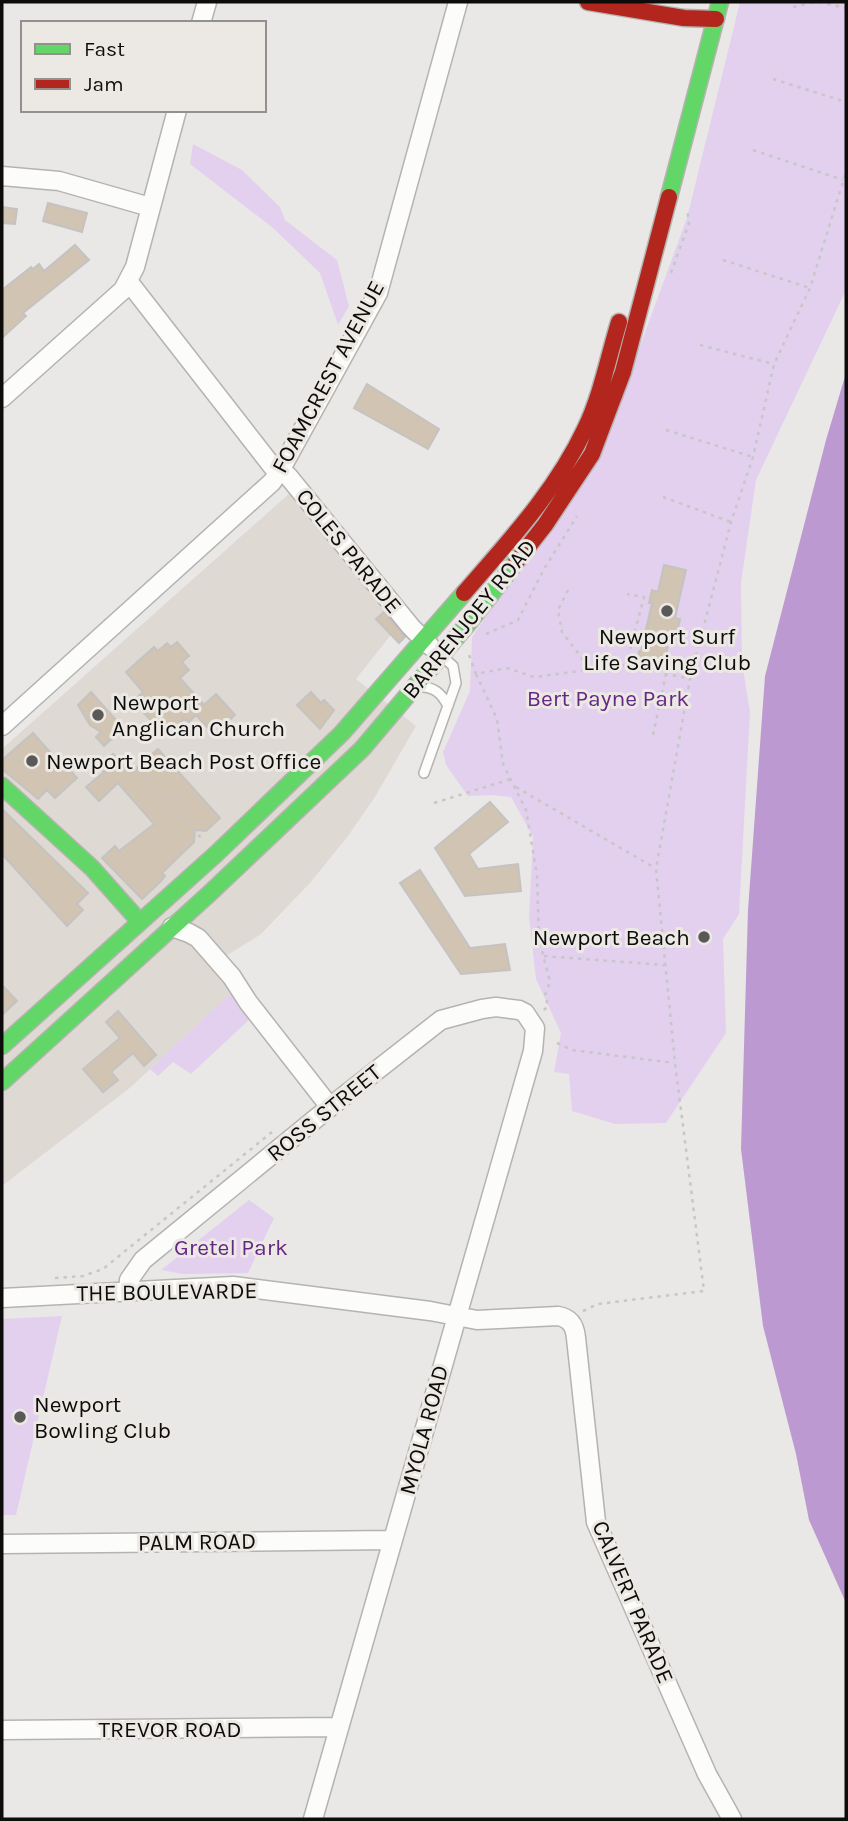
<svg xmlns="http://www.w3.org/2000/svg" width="848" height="1821" viewBox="0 0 848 1821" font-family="Karla,sans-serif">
	<rect width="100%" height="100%" fill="#eae8e6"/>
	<!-- built -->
	<path fill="#dfd9d4" d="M291,492L398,626L356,679L416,726L375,797L348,836L310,883L261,934L226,956L245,980L131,1087L2,1186V749Z"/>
	<!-- green -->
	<path fill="#e3d0ef" d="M740,2H846V290L756,480L741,583L742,662L750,712L739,914L723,939L726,1033L666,1123L615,1124L572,1111L569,1074L554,1072L561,1033L536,979L529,917L533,837L511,797L492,795L468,796L446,765L443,752L470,691L472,637L604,444L687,218Z
		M193,144L242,170L280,207L285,220L337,260L349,306L338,325L320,273L273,228L190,164Z
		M231,993L251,1018L191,1074L173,1062L158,1076L150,1069Z
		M249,1200L274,1218L248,1273L183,1274L161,1270Z
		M62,1316L16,1515H2V1319Z"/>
	<!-- water -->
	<path fill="#bc9ad1" d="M846,373V1603L809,1520L796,1454L763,1326L741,1149L748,910L765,676L826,440Z"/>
	<!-- building -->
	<path fill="#d1c4b3" stroke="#c4c3c1" stroke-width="2" d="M48,203L87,213L82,232L43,221Z
		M2,207L17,209L15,224L2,223Z
		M75,245L89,260L23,313L26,316L2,338V290L31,267L33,269L39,264L44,271Z
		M367,384L439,429L428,449L354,408Z
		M664,565L686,570L675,618L680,619L674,646L668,645L663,668L637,662L639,651H641L652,603H649L652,590L658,592Z
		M384,612L405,637L399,643L376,619Z
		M177,642L189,656L182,662L189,670L180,678L204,705L216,694L235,715L223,726L220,721L210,730L196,715L189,722L184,719L165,736L133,701L143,692L126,672L154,647L158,651L167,643L171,647Z
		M91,692L123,728L104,746L96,737L101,732L90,725L78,705Z
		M311,692L321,703L324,700L334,710L320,729L297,705Z
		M33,733L68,772L70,770L77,778L55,798L47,790L38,799L2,769V760Z
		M158,749L220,818L206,831L195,830L194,842L162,873L165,876L161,881L142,899L102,858L115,846L119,851L154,824L118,783L99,801L86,787L104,772L99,767L113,754L131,773Z
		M490,802L508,822L469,854L478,869L518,864L521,891L465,896L435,848Z
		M2,809L88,893L77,904L83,910L67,926L2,854Z
		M420,870L470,948L505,944L510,970L461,974L400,883Z
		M2,985L17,1001L2,1015Z
		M118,1011L156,1055L144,1066L133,1053L111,1072L118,1080L103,1092L83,1069L120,1038L106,1022Z"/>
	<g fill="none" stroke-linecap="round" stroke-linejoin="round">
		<!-- lane casing -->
		<g stroke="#b5b3b1" stroke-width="12">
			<path id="lane" d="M420,687C434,686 442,694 448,706
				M424,773L456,683L453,666L442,656"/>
		</g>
		<!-- street casing -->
		<g stroke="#b5b3b1" stroke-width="21">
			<path id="street" d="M201,23L207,2
				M2,176L59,181L150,207
				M128,281L272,466L288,476L411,627L430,646
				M2,398L123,290L135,267L177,110
				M2,726L272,482L281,469L378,293L458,2
				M172,927L189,933L198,938L232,977L248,1002L330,1107
				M128,1290L129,1280L143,1260L330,1107L441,1020L482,1009L496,1007L519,1010L525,1013L535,1028L533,1051L313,1819
				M2,1298L233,1286L430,1311L477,1320L558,1316C570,1318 575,1326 576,1338L596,1522L707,1774L732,1819
				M2,1544L393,1540
				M2,1730L338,1727"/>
		</g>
		<!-- fast casing -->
		<g stroke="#b5b3b1" stroke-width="19">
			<path id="fast" d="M669,197L720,2
				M2,786L92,868L140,922
				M2,1046L216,854L342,733L464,593
				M2,1082L210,893L362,749L471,620L516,562"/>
		</g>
		<!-- jam casing -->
		<g stroke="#b5b3b1" stroke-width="19">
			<path id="jam" d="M588,2L684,18L716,19
				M516,562L545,525L592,454L623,372L669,197
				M464,593C508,542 556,491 585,429C601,396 608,358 619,322"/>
		</g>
		<!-- path -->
		<path stroke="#c7c7c6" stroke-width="2.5" stroke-dasharray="3.5 5" stroke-linecap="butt" d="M819,2L846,8
			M793,7L814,2
			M773,79L846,102
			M753,150L843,180
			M723,260L810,288
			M671,273L689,223L687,209
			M700,345L774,364
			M666,430L753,457
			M663,497L731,522
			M568,590L558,610L562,632L590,669
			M486,634L518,620L544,569L577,516
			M469,655L476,674L507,668L534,677L626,665L690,679
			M626,665L644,597L627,594
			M476,674L497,719L503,764L526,810L537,875L539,939L550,982L545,995L548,1006L543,1011
			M653,735L666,674
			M147,778L203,840
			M516,787L655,868
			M434,803L511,779
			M544,956L664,965
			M557,1043L572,1050L674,1063
			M55,1278L83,1276L103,1269L272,1132
			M583,1311L598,1304L704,1291L675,1063L656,869L690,679L731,522L753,457L774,364L810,288L846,172"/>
		<!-- lane -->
		<use href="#lane" stroke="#fcfcfb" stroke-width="9"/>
		<!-- street -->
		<use href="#street" stroke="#fcfcfb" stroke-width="18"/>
		<!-- fast -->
		<use href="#fast" stroke="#63d668" stroke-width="16"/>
		<!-- jam -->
		<use href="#jam" stroke="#b3261e" stroke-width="16"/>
	</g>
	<!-- markers -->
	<g fill="#5a5958" stroke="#ece9e4" stroke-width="2.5">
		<circle cx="667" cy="611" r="7"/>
		<circle cx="98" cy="715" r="7"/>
		<circle cx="32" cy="761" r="7"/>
		<circle cx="704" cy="937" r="7"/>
		<circle cx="20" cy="1417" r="7"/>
	</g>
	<g text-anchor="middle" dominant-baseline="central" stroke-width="6" stroke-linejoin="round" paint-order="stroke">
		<!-- street labels -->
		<g font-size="23" fill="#0d0c0b" stroke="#ece9e4">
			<text transform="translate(328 377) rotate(-62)">FOAMCREST AVENUE</text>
			<text transform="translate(349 551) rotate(51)">COLES PARADE</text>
			<text transform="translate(469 619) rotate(-51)">BARRENJOEY ROAD</text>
			<text transform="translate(324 1113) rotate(-39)">ROSS STREET</text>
			<text transform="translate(167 1292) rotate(-1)">THE BOULEVARDE</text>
			<text transform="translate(424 1430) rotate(-75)">MYOLA ROAD</text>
			<text transform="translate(197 1542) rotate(-1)">PALM ROAD</text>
			<text transform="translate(633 1602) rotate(67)">CALVERT PARADE</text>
			<text x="170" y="1729">TREVOR ROAD</text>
		</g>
		<!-- poi labels -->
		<g font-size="23" fill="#0d0c0b" stroke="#ece9e4" text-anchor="start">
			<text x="667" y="636" text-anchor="middle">Newport Surf<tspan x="667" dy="26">Life Saving Club</tspan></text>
			<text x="112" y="702">Newport<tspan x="112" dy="26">Anglican Church</tspan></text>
			<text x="46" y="761">Newport Beach Post Office</text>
			<text x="690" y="937" text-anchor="end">Newport Beach</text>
			<text x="34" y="1404">Newport<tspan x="34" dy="26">Bowling Club</tspan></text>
		</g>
		<!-- park labels -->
		<g font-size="23" fill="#652887" stroke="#ece9e4">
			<text x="608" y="698">Bert Payne Park</text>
			<text x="231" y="1247">Gretel Park</text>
		</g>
	</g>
	<!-- border -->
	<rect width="848" height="1821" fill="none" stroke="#0d0c0b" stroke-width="7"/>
	<!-- legend -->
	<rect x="21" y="21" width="245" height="91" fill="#ece9e4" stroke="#93918d" stroke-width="2"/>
	<rect x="35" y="44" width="35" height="10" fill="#63d668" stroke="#93918d" stroke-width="2"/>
	<text x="84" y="56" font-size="21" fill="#0d0c0b">Fast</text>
	<rect x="35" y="79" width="35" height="10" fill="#b3261e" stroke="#93918d" stroke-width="2"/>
	<text x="84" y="91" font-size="21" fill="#0d0c0b">Jam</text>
</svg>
